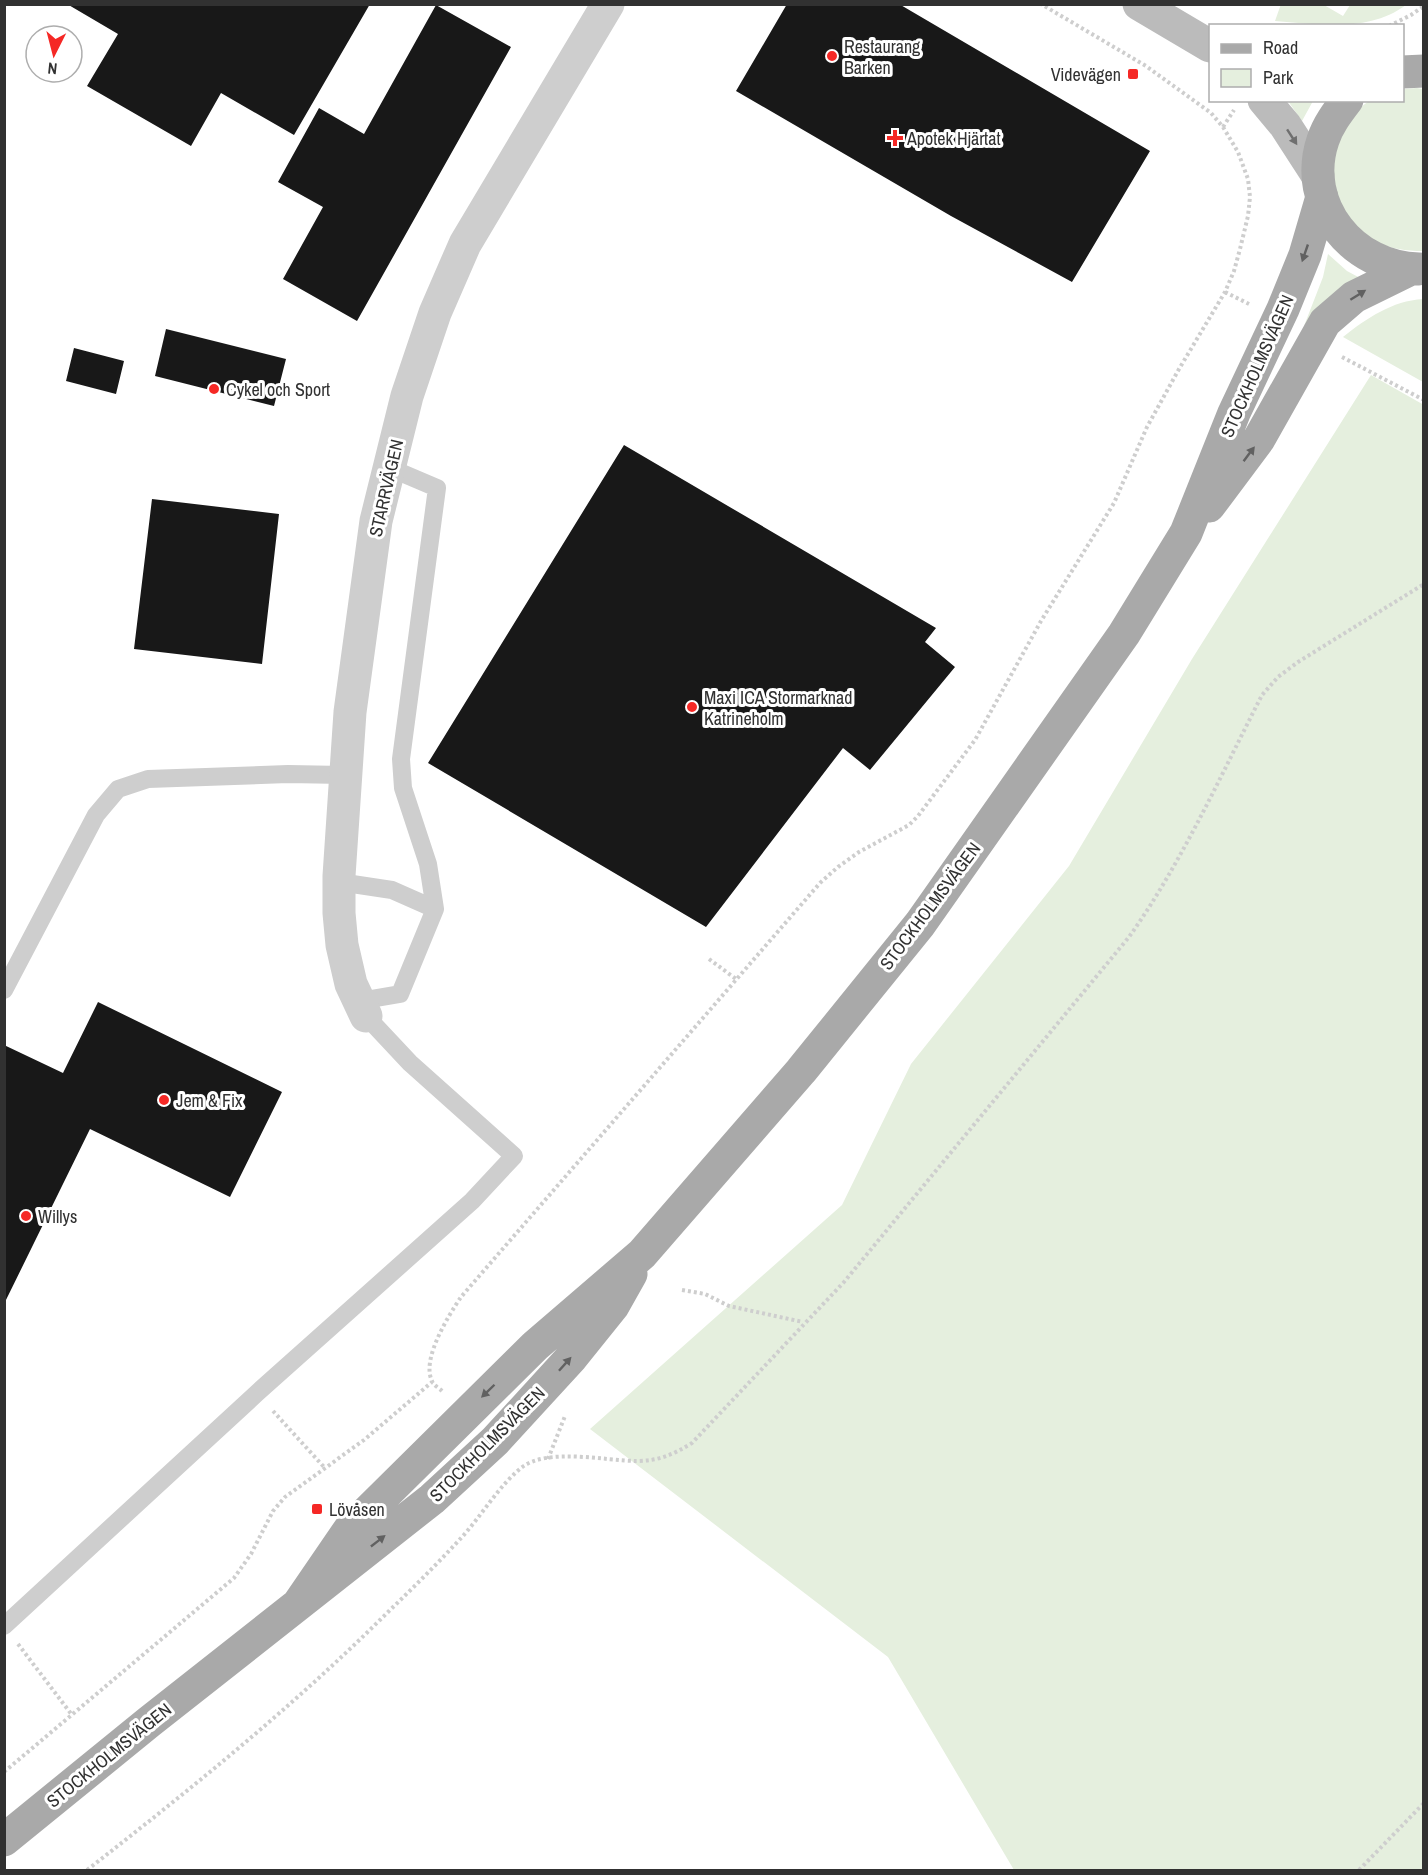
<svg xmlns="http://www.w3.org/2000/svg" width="1428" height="1875" viewBox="0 0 1428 1875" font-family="'Archivo Narrow',sans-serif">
	<rect width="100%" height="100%" fill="#fff"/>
	<!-- green -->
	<path fill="#e5efde" d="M1281,4L1324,5L1343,16L1350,5H1406C1368,33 1319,24 1275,21Z
		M1417,88L1423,89V251C1406,251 1391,249 1375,241C1329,219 1319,151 1353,116C1358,111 1364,103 1370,101C1380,98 1393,101 1402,100L1403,89Z
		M1288,101H1313L1302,121Z
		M1328,254L1347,271L1362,279L1304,326L1323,277Z
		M1423,299V382L1343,337C1367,318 1392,301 1423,299Z
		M1371,375L1424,405L1423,1870H1014L888,1657L590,1429L842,1205L911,1064L1069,866L1192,659Z"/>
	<!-- building -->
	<path fill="#181818" d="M67,4H370L294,135L221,93L191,146L87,86L118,34Z
		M787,4H899L1150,151L1072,282L951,216L736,91Z
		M436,5L511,47L357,321L283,279L323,207L278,182L319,108L364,134Z
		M166,329L286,359L274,406L155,376Z
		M74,348L124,361L116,394L66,381Z
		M624,445L936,628L925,642L955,667L870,770L843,748L706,927L428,763Z
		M152,499L279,514L262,664L134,649Z
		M98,1002L282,1092L230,1197L90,1129L4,1304V1045L63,1073Z"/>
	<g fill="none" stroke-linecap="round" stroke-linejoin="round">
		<!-- path -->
		<path stroke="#cecece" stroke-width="4" stroke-dasharray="3 3" stroke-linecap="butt" d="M1389,26L1411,15L1424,6
			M1223,127L1234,110
			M1225,292L1249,304
			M1342,357L1424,400
			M709,959L736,979
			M682,1290L705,1294L729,1306L803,1322
			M442,1391C439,1388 433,1385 432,1381C421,1359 449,1315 461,1297L820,883L838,867L859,852L909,825L918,816L975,740L1041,621L1114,503L1147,427L1179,369L1225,292L1234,271L1240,249L1248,216L1250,197L1248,179L1238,152L1223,127L1211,113L1146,66L1041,4
			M273,1411L324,1467
			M548,1459L565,1416
			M18,1644L72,1715
			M4,1772L234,1578L251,1554L273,1511L285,1497L364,1440L432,1382
			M87,1870C191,1789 295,1705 389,1611C414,1587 439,1562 462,1537C482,1515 498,1487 521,1468C547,1447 606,1461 637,1461C659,1461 674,1454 692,1443L844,1282L1129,937C1181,864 1221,775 1262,695L1278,677L1298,662L1424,584
			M1359,1870L1424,1803"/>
		<!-- lane -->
		<path stroke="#cecece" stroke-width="18" d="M339,882L392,890L435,909
			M4,990L96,815L118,789L148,779L288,774L344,775
			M359,1001L400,994L435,909L428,864L403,788L401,759L437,488L390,468
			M4,1626L257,1393L472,1201L514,1156L410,1063L366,1016"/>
		<!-- street -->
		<path stroke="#cecece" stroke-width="33" d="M366,1016L351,984L342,945L339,913V876L350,712L376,521L407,396L435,313L465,244L608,4"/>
		<!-- secondary -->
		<path stroke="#bbb" stroke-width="33" d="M1139,4L1210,46
			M1264,100L1285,125L1318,176"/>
		<!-- primary -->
		<path stroke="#a9a9a9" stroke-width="33" d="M1402,72L1424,71
			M1347,100C1337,113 1328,125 1323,140C1301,205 1353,268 1419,269
			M1209,506L1259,439L1325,322L1354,297L1411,269
			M299,1603L349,1530L535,1346L642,1254L801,1071L920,924L1124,634L1186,533L1234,413L1283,309L1305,255L1322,197
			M4,1840L149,1722L432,1499L495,1441L572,1357L613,1306L631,1274"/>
	</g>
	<!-- one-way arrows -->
	<defs><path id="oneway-solid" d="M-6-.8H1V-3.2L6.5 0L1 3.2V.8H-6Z" transform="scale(1.5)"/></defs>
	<use fill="#6f6f6f" href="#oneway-solid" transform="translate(1292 137) rotate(57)"/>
	<g fill="#616161">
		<use href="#oneway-solid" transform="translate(1305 253) rotate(109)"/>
		<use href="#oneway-solid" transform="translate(1358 295) rotate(-32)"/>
		<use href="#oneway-solid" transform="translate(1249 454) rotate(-53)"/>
		<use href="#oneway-solid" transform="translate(565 1364) rotate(-48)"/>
		<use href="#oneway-solid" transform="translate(488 1391) rotate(136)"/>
		<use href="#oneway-solid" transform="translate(378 1541) rotate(-38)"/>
	</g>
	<!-- markers -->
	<g fill="#f52825" stroke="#fff" stroke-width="2">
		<circle cx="832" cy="56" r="6"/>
		<rect x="1127" y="68" width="12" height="12" rx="3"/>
		<path d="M892 129h6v6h6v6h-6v6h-6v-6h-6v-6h6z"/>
		<circle cx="214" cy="389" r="6"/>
		<circle cx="692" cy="707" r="6"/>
		<circle cx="164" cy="1100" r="6"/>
		<circle cx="26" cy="1216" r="6"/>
		<rect x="311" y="1503" width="12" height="12" rx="3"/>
	</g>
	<g text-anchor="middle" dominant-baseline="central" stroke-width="6" stroke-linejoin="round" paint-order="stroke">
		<!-- poi labels -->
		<g font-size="18" fill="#313131" stroke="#fff" text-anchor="start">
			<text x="844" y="46">Restaurang<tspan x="844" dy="21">Barken</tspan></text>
			<text x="1121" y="74" text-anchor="end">Videvägen</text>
			<text x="907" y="138">Apotek Hjärtat</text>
			<text x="226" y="389">Cykel och Sport</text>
			<text x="704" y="697">Maxi ICA Stormarknad<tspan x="704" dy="21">Katrineholm</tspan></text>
			<text x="176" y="1100">Jem &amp; Fix</text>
			<text x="38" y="1216">Willys</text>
			<text x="329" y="1509">Lövåsen</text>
		</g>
		<!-- street labels -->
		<g font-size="18" fill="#313131" stroke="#fff">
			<text transform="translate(1257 366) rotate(-66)">STOCKHOLMSVÄGEN</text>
			<text transform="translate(386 488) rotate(-77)">STARRVÄGEN</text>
			<text transform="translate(930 906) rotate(-53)">STOCKHOLMSVÄGEN</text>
			<text transform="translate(487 1444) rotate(-45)">STOCKHOLMSVÄGEN</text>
			<text transform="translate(109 1755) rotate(-39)">STOCKHOLMSVÄGEN</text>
		</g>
	</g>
	<!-- border -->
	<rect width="1428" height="1875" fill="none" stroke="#313131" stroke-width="12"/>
	<!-- legend -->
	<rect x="1209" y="24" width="195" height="78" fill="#ffffff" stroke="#adadad" stroke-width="1.5"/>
	<rect x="1221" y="44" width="30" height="9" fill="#a9a9a9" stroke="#adadad" stroke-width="1.5"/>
	<text x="1263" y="54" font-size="18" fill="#313131">Road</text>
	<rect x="1221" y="69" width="30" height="18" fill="#e5efde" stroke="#adadad" stroke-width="1.5"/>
	<text x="1263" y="84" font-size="18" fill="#313131">Park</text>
	<!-- north arrow -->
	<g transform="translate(54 54) rotate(186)"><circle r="28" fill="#ffffff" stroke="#adadad" stroke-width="1.5"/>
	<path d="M0-4.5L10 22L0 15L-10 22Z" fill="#f52825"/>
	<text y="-9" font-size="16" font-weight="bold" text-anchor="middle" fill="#313131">N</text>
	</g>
</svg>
